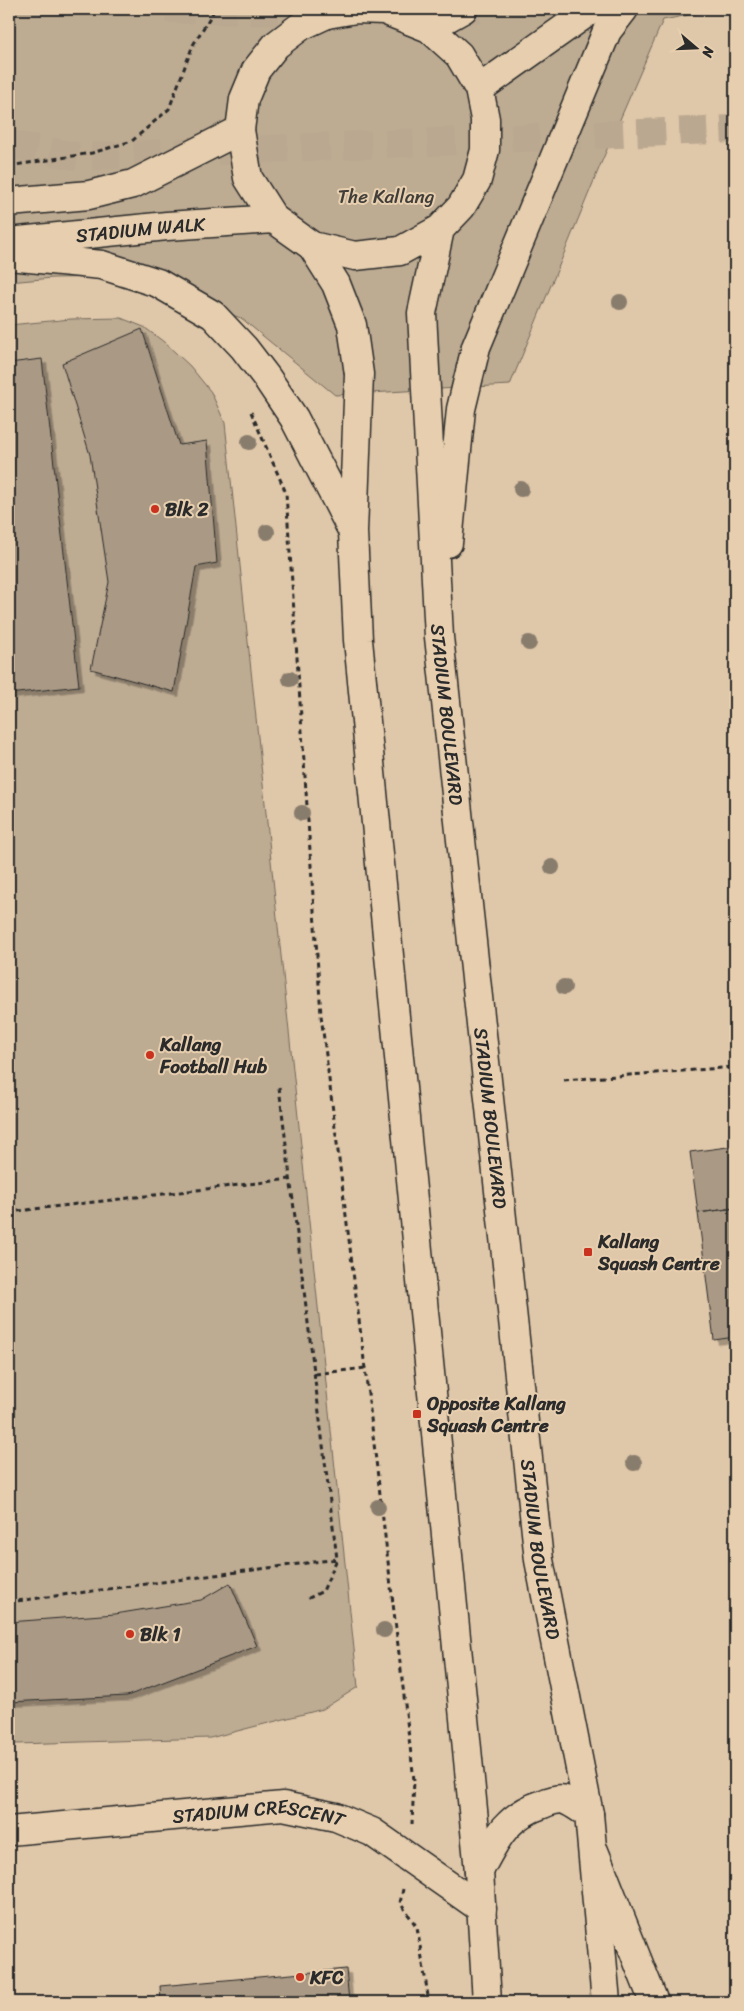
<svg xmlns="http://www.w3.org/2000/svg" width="744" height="2011" viewBox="0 0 744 2011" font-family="Sriracha,sans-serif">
	<defs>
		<filter id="shadow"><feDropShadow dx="4.5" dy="4.5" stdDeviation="0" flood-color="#0004"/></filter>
	</defs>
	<rect width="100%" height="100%" fill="#dfc7a9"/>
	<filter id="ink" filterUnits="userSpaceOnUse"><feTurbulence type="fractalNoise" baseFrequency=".02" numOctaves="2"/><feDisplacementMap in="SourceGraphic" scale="10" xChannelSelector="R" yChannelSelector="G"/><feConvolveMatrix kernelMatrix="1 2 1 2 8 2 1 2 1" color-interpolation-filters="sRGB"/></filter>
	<g filter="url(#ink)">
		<!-- green -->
		<path fill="#bdab92" stroke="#746b5e" d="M9,9H720L663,20L602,161L510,385L335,395L241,318L121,277L53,278L9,282Z
			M121,318L144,327L164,342L190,366L211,392L225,423L358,1687L323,1709L210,1738L17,1744L9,1743V325L71,319Z
			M730,1644H735V1704Z"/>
		<!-- building -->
		<path fill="#aa9984" stroke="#2b2b2b" filter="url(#shadow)" d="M142,329L179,445L207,441L217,563L196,567L174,692L91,669L109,582L90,455L62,363Z
			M42,359L79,686L9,694V363Z
			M735,1146V1208L698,1213L690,1152Z
			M735,1208V1337L714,1340L698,1213Z
			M230,1583L257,1646L127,1696L9,1702V1622L115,1614L201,1600Z
			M346,1969L349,2002H161L160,1986Z"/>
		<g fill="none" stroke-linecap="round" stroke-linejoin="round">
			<!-- highway-tunnel -->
			<path stroke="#bba890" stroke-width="28" stroke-dasharray="28 14" stroke-linecap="butt" d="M166,9L335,13
				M385,12L480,9
				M9,144L81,157L735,129"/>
			<!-- secondary casing -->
			<g stroke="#2b2b2b" stroke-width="31">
				<g id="secondary">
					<path d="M429,28L463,9"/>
					<path d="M479,89L592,9"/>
					<path d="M9,202L89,195L133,184L240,130"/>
					<path id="s1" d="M440,229L400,251L355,256L312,246L274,219L248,178L240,130L244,99L256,70L276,45L301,26L327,14L356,9L384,10L429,28L459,55L479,89L485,119V150L477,180L461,207L440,229L422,313L439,637L539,1560L589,1814L606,2002"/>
					<path id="s2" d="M9,242L167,226L274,219"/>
					<path d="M312,246L336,284L352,325L359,374L353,532L358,640L479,1871L487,2002"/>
					<path d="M9,256L102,265L158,283L213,315L244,348L267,378L294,418L352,530"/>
					<path d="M448,543L461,409L476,347L607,31L624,9"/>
					<path id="s3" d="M9,1831L283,1806L336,1817L372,1832L482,1909"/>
					<path d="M479,1871C496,1839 506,1816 543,1804C549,1801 559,1798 565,1800C573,1803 582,1810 589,1814"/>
				</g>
			</g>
			<!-- primary casing -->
			<g stroke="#2b2b2b" stroke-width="31">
				<path id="primary" d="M594,1851L654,2002"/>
			</g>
			<!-- path -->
			<path stroke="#2b2b2b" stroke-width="3" stroke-dasharray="5 4" stroke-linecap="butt" d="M9,166L92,153L132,141L169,109L193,45L215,9
				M251,412L286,493L321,1015L365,1368L414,1780L412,1824
				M564,1080L735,1067
				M279,1087L337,1559L323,1591L307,1599
				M9,1212L291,1179
				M315,1374L365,1368
				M9,1602L337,1559
				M403,1889L400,1903L417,1927L429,2002"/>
			<!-- secondary -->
			<use href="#secondary" stroke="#e6ceae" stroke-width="28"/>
			<!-- primary -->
			<use href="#primary" stroke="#e6ceae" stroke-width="28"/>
		</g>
		<!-- trees -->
		<g fill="#887c6c">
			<circle cx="620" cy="302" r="8"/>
			<circle cx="249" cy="442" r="8"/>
			<circle cx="521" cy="489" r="8"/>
			<circle cx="267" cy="532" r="8"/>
			<circle cx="529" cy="643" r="8"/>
			<circle cx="290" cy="679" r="8"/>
			<circle cx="302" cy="813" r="8"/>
			<circle cx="552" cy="867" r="8"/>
			<circle cx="564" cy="987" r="8"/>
			<circle cx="634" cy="1463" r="8"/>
			<circle cx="378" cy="1507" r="8"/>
			<circle cx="384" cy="1630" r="8"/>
		</g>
	</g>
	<!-- markers -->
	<g fill="#c8321e" stroke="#e6ceae" stroke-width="2">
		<circle cx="155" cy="509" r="5"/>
		<circle cx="150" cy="1055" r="5"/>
		<rect x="583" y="1247" width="10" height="10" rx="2.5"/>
		<rect x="412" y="1409" width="10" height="10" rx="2.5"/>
		<circle cx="130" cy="1634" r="5"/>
		<circle cx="300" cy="1977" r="5"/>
	</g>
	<g text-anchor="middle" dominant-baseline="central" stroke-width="4" stroke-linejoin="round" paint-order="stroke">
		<!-- park labels -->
		<g font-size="19" fill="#413e3a" stroke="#e6ceae">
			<text x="386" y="196">The Kallang</text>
		</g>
		<!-- street labels -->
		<g font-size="19" fill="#2b2b2b" stroke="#e6ceae">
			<text stroke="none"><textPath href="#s2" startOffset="132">STADIUM WALK</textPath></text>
			<text stroke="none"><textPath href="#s1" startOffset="1262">STADIUM BOULEVARD</textPath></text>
			<text stroke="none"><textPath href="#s1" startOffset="1668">STADIUM BOULEVARD</textPath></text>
			<text stroke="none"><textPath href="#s1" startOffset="2102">STADIUM BOULEVARD</textPath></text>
			<text stroke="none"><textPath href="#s3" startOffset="251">STADIUM CRESCENT</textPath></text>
		</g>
		<!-- poi labels -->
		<g font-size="19" font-weight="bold" fill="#2b2b2b" stroke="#e6ceae" text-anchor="start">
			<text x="165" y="509">Blk 2</text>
			<text x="160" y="1044">Kallang<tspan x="160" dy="22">Football Hub</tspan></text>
			<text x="598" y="1241">Kallang<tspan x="598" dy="22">Squash Centre</tspan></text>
			<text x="427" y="1403">Opposite Kallang<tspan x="427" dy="22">Squash Centre</tspan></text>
			<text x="140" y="1634">Blk 1</text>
			<text x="310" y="1977">KFC</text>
		</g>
	</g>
	<!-- margin -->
	<rect width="744" height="2011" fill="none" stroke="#e6ceae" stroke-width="30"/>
	<rect x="15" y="15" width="714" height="1981" fill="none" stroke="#2b2b2b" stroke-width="2" filter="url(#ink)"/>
	<!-- north arrow -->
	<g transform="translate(696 48) rotate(109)" stroke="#e6ceae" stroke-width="4" paint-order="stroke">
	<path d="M0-4L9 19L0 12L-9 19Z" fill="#2b2b2b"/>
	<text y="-8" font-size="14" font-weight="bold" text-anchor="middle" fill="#2b2b2b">N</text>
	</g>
</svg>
